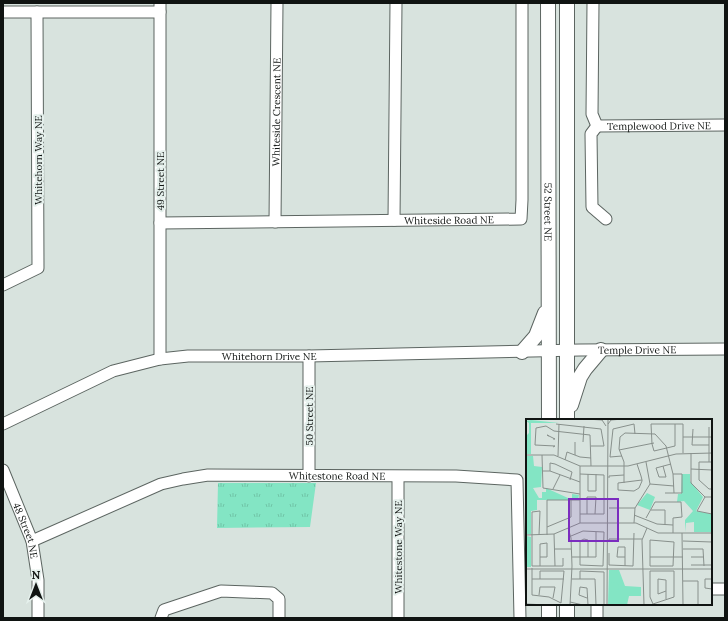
<svg xmlns="http://www.w3.org/2000/svg" width="728" height="621" viewBox="0 0 728 621" font-family="Lora,serif">
	<defs>
		<pattern id="grass-tufts" width="24" height="20" patternUnits="userSpaceOnUse"><rect width="24" height="20" fill="#83e5c4"/><path d="M3 7l-1-3M5 7V3M7 7l1-3M15 17l-1-3M17 17v-4M19 17l1-3" fill="none" stroke="#70c4a7"/></pattern>
	</defs>
	<rect width="100%" height="100%" fill="#d8e3de"/>
	<!-- grass -->
	<path fill="url(#grass-tufts)" d="M3,3H136L133,4Z
		M218,483H316L310,527L217,528Z"/>
	<g fill="none" stroke-linecap="round" stroke-linejoin="round">
		<!-- minor casing -->
		<g stroke="#5c6561" stroke-width="13">
			<g id="minor">
				<path d="M160,3V359"/>
				<path d="M593,3L592,114L597,126"/>
				<path d="M3,12H160"/>
				<path id="s1" d="M597,126L725,125"/>
				<path d="M597,126L591,134L592,207L606,219"/>
				<path d="M394,220L396,3"/>
				<path id="s2" d="M275,222L277,3"/>
				<path id="s3" d="M160,223L521,219L522,200V3"/>
				<path d="M3,285L38,268L37,12"/>
				<path id="s4" d="M3,424L113,371L160,359L188,356H309L580,350L725,349"/>
				<path id="s5" d="M3,470L32,541L38,580V618"/>
				<path d="M309,476V356"/>
				<path id="s6" d="M32,541L161,484L183,479L208,475L456,476L517,480L520,618"/>
				<path d="M711,589H725"/>
				<path d="M597,604V618"/>
				<path d="M161,618L164,610L221,591L272,593L279,599V618"/>
				<path d="M398,618V477"/>
			</g>
		</g>
		<!-- major casing -->
		<g stroke="#5c6561" stroke-width="16">
			<g id="major">
				<path id="s7" d="M548,3L549,420"/>
				<path d="M567,3V420"/>
				<path d="M522,352L536,336L545,313"/>
				<path d="M571,405L580,377L585,369L601,350"/>
				<path d="M549,604V618"/>
				<path d="M567,604V618"/>
			</g>
		</g>
		<!-- minor -->
		<use href="#minor" stroke="#fff" stroke-width="11"/>
		<!-- major -->
		<use href="#major" stroke="#fff" stroke-width="14"/>
	</g>
	<g text-anchor="middle" dominant-baseline="central" stroke-width="4" stroke-linejoin="round" paint-order="stroke">
		<!-- street labels -->
		<g font-size="10" fill="#101412" stroke="#e5f0ec">
			<text stroke="none"><textPath href="#s2" startOffset="110">Whiteside Crescent NE</textPath></text>
			<text stroke="none"><textPath href="#s1" startOffset="62">Templewood Drive NE</textPath></text>
			<text transform="translate(38 160) rotate(-90)">Whitehorn Way NE</text>
			<text transform="translate(160 181) rotate(-90)">49 Street NE</text>
			<text stroke="none"><textPath href="#s7" startOffset="209">52 Street NE</textPath></text>
			<text stroke="none"><textPath href="#s3" startOffset="289">Whiteside Road NE</textPath></text>
			<text stroke="none"><textPath href="#s4" startOffset="648">Temple Drive NE</textPath></text>
			<text stroke="none"><textPath href="#s4" startOffset="280">Whitehorn Drive NE</textPath></text>
			<text transform="translate(309 416) rotate(-90)">50 Street NE</text>
			<text stroke="none"><textPath href="#s6" startOffset="318">Whitestone Road NE</textPath></text>
			<text stroke="none"><textPath href="#s5" startOffset="65">48 Street NE</textPath></text>
			<text transform="translate(398 547) rotate(-90)">Whitestone Way NE</text>
		</g>
	</g>
	<!-- overview -->
	<g transform="translate(526 419)">
		<rect width="186" height="186" fill="#d8e3de"/>
		<path d="M5,1L33,4H5V35H0V17L3,14V4L0,2ZM1,37H7L8,47L16,48L15,68L7,69L13,79H16V73H20V69L42,79H46V75L53,76L52,81H11V91L5,92V115H1ZM156,55H164V62L177,78L170,92L186,95V113H168V103L160,104L159,113V101L167,92L158,82L151,83L152,75H155ZM121,74L129,78L124,91L111,86ZM1,117L5,118V148H1ZM83,151H93L99,167L115,168V177H103L101,186L82,185Z" fill="#83e5c4"/>
		<path d="M83 168a5 5 0 1 1 10 0a5 5 0 1 1-10 0Z" fill="#83e5c4"/>
		<path fill="none" stroke="#88908c" stroke-width="1" d="M60,0L76,1L80,7M30,5L75,10L78,27H65M82,5L85,1L97,0M149,5V27L128,32L126,25L125,5H157V34M167,10L166,26H183M23,17L21,16L29,20H27M157,18H186M49,23V36M57,23L58,7M27,28L29,27L9,26L10,9L20,7L28,12L64,16L65,47M93,31L128,24M165,34V64L179,78H186M0,36H28L54,47H102L150,35L186,34M16,36L17,69L54,75M32,37L33,5M96,37L84,38L87,10L108,5L109,15M39,41L41,33L54,38L65,39M183,43V8M186,43H173V61L183,70H186M111,45L115,57L116,61V62L113,69L108,72L92,71V64L116,61M54,47V104M137,47L140,58H133L130,49L145,45M165,50L186,51M16,52H24L54,63M24,52V44L29,45L46,53L44,61M54,55L78,56V95H54M62,55V72H70V55M83,59V57L98,56M98,64V43L93,30L94,18L99,14L129,15L140,27L147,55L148,74M124,65L148,67M27,70L34,56M139,74H156V55H147M179,78L171,92L186,95M92,81V95M83,89H109M125,91H139V106M61,95V78H70L69,95M108,96L131,105L147,106M120,99L129,83H155L156,98L147,99V114M108,104L109,89L124,65L120,43M21,108L45,98V81M42,109L45,119L46,147L44,186M156,114L157,186M0,116L28,115L54,104H110L132,114H186M13,116L14,92L6,93V147H29L28,115M21,116V81H54M45,117L57,112L78,113L77,147L54,146V122L58,120L62,121V138M124,121L148,123L147,147H124ZM157,122L186,123V146H165M83,123V120H116M29,130H45M157,130H177L178,147M83,134V146L107,147L108,114M46,138H70V113M124,138H157M165,138H178M14,147V125L21,124V138H14M29,147H37V139M99,147V128H92L91,138H99M6,149V176L23,178L35,184L38,152H14V160M0,150H186M0,152V176M124,152H148V178L127,185L124,178ZM6,160H38M46,160H69L70,186M54,160V152L78,153V186M186,160H179V169L186,170V177M157,162H172V186M140,172L132,175V160L140,161V180M13,176L14,168H29L27,179M61,179L53,176L54,168L61,169L62,186M44,183L57,186M0,185L21,186M81,186L82,0M118,186L116,121L121,109M151,186H174"/>
		<path fill="#7b2cbf" fill-opacity="0.15" stroke="#7b2cbf" stroke-width="2" d="M43,80H92V122H43Z"/>
		<rect width="186" height="186" fill="none" stroke="#101412" stroke-width="2"/>
	</g>
	<!-- border -->
	<rect width="728" height="621" fill="none" stroke="#101412" stroke-width="8"/>
	<!-- north arrow -->
	<g transform="translate(36 585)" stroke="#e5f0ec" stroke-width="3" paint-order="stroke">
	<path d="M0-3L7 15L0 10L-7 15Z" fill="#101412"/>
	<text y="-6" font-size="11" font-weight="bold" text-anchor="middle" fill="#101412">N</text>
	</g>
</svg>
